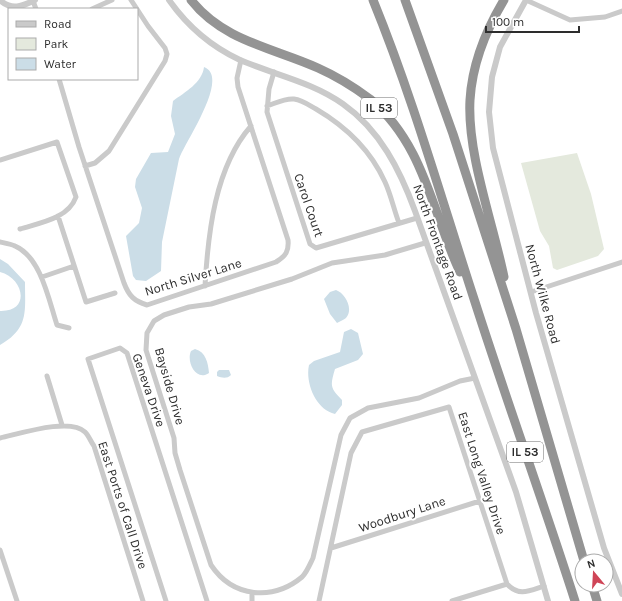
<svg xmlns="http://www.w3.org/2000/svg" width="622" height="601" viewBox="0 0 622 601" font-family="Karla,sans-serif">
	<rect width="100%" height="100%" fill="#fff"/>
	<!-- green -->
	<path fill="#e4e9dd" d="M577,153L591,194L604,249L598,256L557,270L553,268L549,246L540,231L521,163Z"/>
	<!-- water -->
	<path fill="#cbdde7" d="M204,67C231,77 184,143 179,159L162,242L161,271L146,281L136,280L133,276L126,236L139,223L142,208L135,187L136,179L151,153L168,152L175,134L171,116L173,101C185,92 202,83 204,67Z
		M0,259L8,264L25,282C25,312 29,328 0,345V311C31,312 24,278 0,272Z
		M336,290C345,293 354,309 346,318C344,320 340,321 337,323L330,314L324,299L330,292Z
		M351,329L358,333L363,354L358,360L335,369C330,386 330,388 342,400V405L335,414C316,410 305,383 309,365L314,361L340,352L344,332Z
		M195,349C206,352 208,363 209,373C196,382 186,362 191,351Z
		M219,370H229L231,375C227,379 222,378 217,376V372Z"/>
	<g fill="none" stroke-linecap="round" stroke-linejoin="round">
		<!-- minor -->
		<path stroke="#cacaca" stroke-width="5" d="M526,0L570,20L605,17L622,11
			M33,1L36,9
			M92,9L112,0
			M274,72L269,89L267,112L310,244L316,248L417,218
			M59,79L79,147L124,283C129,296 134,301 147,305L276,262C286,256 289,251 288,240L238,87L237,78L241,60
			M267,106C276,103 285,98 294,99C302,100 309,105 316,109C345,126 371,151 385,182C391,195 394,210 399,223
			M0,160L57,142L76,197C68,219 39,223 20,229
			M85,166L95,163L109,151L165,61L167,54L165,48L148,26L131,0
			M58,216L86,302L115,293
			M0,242C5,243 11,244 15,246C41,257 49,301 57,325L69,328
			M425,243L385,255L332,263L292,279L211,304L189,307L164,315L154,321L147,333L146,350L174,438L175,453L180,470L211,565C233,598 273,601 302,577C307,572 310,564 313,558L341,435L350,418L368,408L419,398L460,381L475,378
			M42,277L74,266
			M205,286C208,233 215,167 251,126
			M531,292L622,262
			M47,376L62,425
			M0,438C19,434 70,417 85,432C89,436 91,442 94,446L143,601
			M331,548L480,501
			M0,550L17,601
			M507,584C519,597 529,591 544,586
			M166,601L88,359L120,348L127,353L207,601
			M252,601V594
			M319,601L351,453L362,432L449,407L507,584L452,601"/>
		<!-- tertiary -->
		<path stroke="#cacaca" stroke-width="6" d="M0,0C11,11 23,6 35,0
			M169,0C188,27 210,46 240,60C275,75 312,82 343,104C380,130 400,170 415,211L516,492L548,601
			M526,0L500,47L492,77L489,112L493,148L536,313L604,548L622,594"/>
		<!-- motorway -->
		<path stroke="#949494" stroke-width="9" d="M191,0C223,41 274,48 318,68C336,76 354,87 370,99C425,145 432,213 460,272
			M373,0C413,98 442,201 475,302C507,402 543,501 575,601
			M405,0L453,134L516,329L584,561
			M504,0C486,30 472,66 470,100C467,154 493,223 504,277
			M592,585L597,601"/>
	</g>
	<g text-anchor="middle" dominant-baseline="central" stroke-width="4" stroke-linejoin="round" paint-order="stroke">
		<!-- shield labels -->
		<g fill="#fff" stroke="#6c6c6c" stroke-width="1">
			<rect x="361" y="98" width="36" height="20" rx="3"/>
			<rect x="507" y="442" width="36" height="20" rx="3"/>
		</g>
		<g font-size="12" font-weight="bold" fill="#2d2d2d">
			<text x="379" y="108">IL 53</text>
			<text x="525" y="452">IL 53</text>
		</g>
		<!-- street labels -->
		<g font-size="13" fill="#2d2d2d" stroke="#fff">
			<text transform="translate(309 205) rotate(71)">Carol Court</text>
			<text transform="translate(438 242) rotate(70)">North Frontage Road</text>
			<text transform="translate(193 277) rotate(-17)">North Silver Lane</text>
			<text transform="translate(543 294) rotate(75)">North Wilke Road</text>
			<text transform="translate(170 386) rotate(74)">Bayside Drive</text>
			<text transform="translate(149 390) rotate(71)">Geneva Drive</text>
			<text transform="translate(482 473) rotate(72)">East Long Valley Drive</text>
			<text transform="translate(123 505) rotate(72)">East Ports of Call Drive</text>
			<text transform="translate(402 514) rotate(-18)">Woodbury Lane</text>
		</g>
	</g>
	<!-- legend -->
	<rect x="8" y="8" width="130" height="72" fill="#ffffff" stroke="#ababab"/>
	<rect x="16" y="21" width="20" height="6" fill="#cacaca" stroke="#ababab"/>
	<text x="44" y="28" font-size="12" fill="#2d2d2d">Road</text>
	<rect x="16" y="38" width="20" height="12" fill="#e4e9dd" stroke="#ababab"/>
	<text x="44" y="48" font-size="12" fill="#2d2d2d">Park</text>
	<rect x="16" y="58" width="20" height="12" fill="#cbdde7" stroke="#ababab"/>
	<text x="44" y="68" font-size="12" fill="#2d2d2d">Water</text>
	<!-- north arrow -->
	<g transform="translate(594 573) rotate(342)"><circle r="19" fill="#ffffff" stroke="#ababab"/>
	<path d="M0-3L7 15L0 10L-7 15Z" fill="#cf4557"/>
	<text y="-6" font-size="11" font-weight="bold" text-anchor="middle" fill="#2d2d2d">N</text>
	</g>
	<!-- scale -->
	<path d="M486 26v6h93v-6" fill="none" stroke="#2d2d2d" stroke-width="2"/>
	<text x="492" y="26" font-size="12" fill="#2d2d2d" stroke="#ffffff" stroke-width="3" paint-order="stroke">100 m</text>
</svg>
